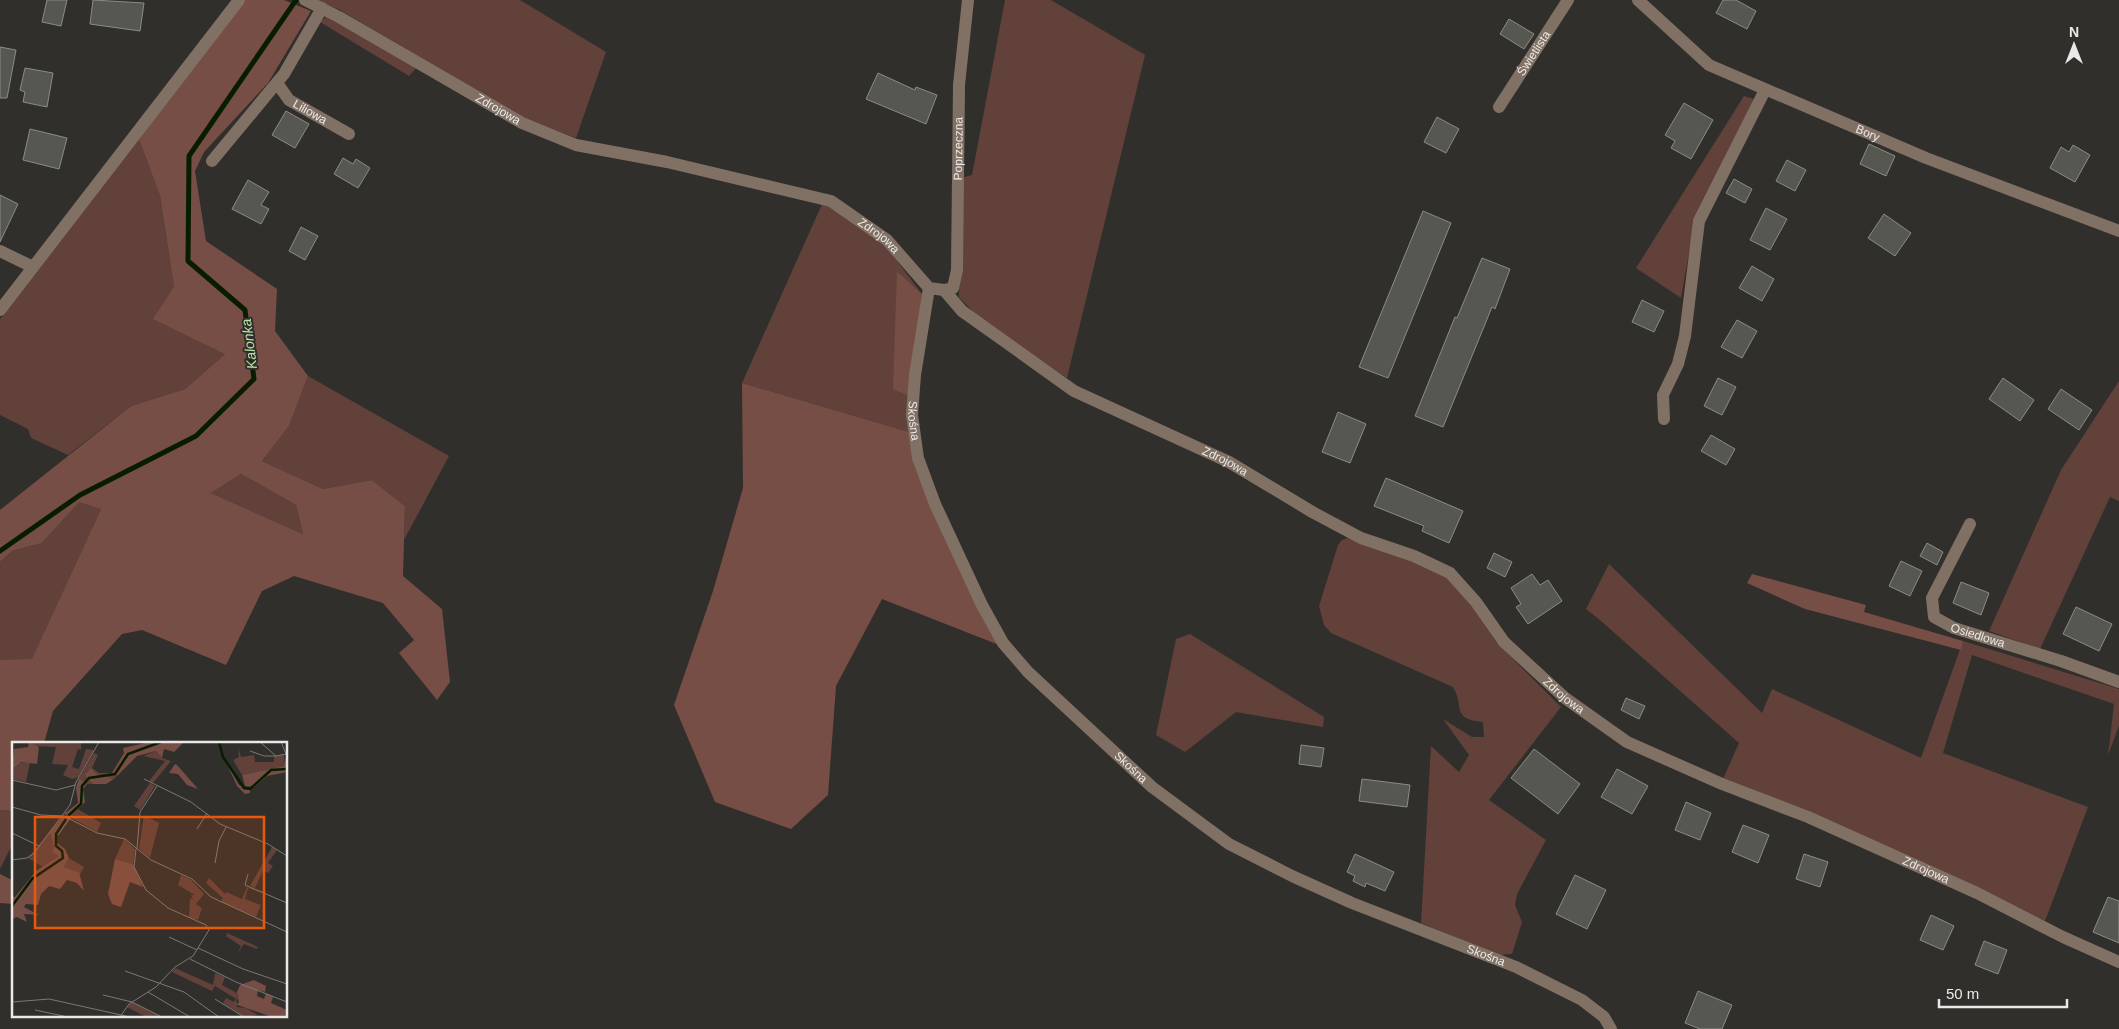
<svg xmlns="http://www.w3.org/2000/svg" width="2119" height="1029" viewBox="0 0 2119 1029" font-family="Helvetica,sans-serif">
	<rect width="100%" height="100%" fill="#312f2b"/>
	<!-- green -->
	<path fill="#61413a" d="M317,0H520L606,52L576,138L523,118L340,10Z
		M1005,0H1051L1145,55L1067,378L982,321L959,297L961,178L972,175Z
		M327,16L417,67L409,76L320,22Z
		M1744,96L1754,99L1695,219L1681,298L1636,268Z
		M139,139L160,196L174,287L226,353L185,389L131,406L68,455L31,438L28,429L0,415V319L40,264Z
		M823,202L882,241L922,294L897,271L909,396V432L742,383Z
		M308,376L449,456L404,540L405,506L372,480L323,489L262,461L289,426Z
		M2119,381V501L2110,497L2040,649L1989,631L2061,470Z
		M241,474L296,505L303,534L211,493Z
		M79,501L101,509L32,660H0V562L12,551L42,543Z
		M1348,538L1408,557L1446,575L1469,601L1497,643L1561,707L1489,800L1546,840L1517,894L1515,905L1522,922L1512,954L1498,955L1421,923L1431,746L1459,772L1469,755L1443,719L1472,737H1484L1483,722C1450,719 1465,706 1453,687L1331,633L1324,625L1319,606L1338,545L1342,540Z
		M1609,564L1762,713L1772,689L1921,758L1963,641L2119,689V726L2108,755L2114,704L1972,655L1943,753L2088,807L2045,921L1723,779L1739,743L1601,621L1586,609Z
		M1190,634L1324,717L1323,727L1236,712L1185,752L1156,735L1176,639Z
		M0,810L14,811V841L0,869Z"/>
	<!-- forest -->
	<path fill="#774e45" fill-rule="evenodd" d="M244,0H284L311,11L268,83L204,152L195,171L206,241L277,289L275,331L308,376L289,426L262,461L323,489L372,480L405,506L403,576L442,609L450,682L437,700L399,653L414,640L383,603L294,576L262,591L226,665L142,630L122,634L53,711L44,743H14V811L0,810V660L32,659L101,509L79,502L42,543L12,551L0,562V510L131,406L185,389L225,354L153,319L174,287L160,196L139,139ZM241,474L296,505L303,534L211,493Z
		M897,271L922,294L909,396L893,389Z
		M742,383L909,432L999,645L882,599L836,686L828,795L791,829L715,802L674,705L713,591L743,488Z
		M1752,574L1866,605L1864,612L1963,641L1961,650L1805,609L1747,583Z
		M0,874L14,881V904L0,903Z"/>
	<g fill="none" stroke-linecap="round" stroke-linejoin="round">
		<!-- stream -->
		<path stroke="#081c00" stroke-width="5" d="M0,551L80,495L196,436L254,379L245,310L188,261L189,156L296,0"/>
	</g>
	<!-- building -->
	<path fill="#575752" stroke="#8b8c86" d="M47,0H67L61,26L42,22Z
		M93,0L144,3L140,31L90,24Z
		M1723,0H1736L1756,11L1747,29L1716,13Z
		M1509,19L1534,34L1524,49L1500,34Z
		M0,47L16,50L7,98H0Z
		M25,68L53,73L47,107L23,102L25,92L20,90Z
		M878,73L915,90L916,87L937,95L926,124L866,99Z
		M1684,103L1713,120L1691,159L1671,148L1675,141L1665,135Z
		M286,111L309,124L295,148L272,135Z
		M1437,117L1459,129L1446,153L1424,142Z
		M30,129L67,138L59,169L23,160Z
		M1869,144L1895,156L1886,176L1860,164Z
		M2073,145L2090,155L2075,182L2050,168L2061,147L2069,152Z
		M343,158L353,164L356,159L370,168L358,188L334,174Z
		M1787,160L1806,170L1795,191L1776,181Z
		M1734,179L1752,189L1745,203L1726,193Z
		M248,180L269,192L261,205L269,209L261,224L232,209Z
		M0,195L18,204L0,242Z
		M1766,208L1787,219L1770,250L1750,240Z
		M1423,211L1451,223L1388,378L1359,367Z
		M1884,214L1911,233L1895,256L1868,238Z
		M301,227L318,236L305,260L289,251Z
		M1482,258L1510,269L1495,309L1492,307L1443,427L1415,416L1455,317L1457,318Z
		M1752,266L1774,279L1762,301L1739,288Z
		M1642,300L1664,311L1654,332L1632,322Z
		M1737,320L1757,331L1742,358L1721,347Z
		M1718,378L1736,387L1722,415L1704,406Z
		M2003,378L2034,400L2020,421L1989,399Z
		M2061,389L2092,410L2079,430L2048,409Z
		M1338,412L1366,424L1350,463L1322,452Z
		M1711,435L1735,449L1726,465L1701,451Z
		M1386,478L1463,511L1449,543L1422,531L1424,526L1374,506Z
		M1927,543L1943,552L1937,565L1920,556Z
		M1494,553L1512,562L1505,577L1487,568Z
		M1901,561L1922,571L1910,596L1889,586Z
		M1532,574L1540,585L1548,580L1562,601L1528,624L1516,607L1521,604L1511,588Z
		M1961,582L1989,593L1981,615L1953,603Z
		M2076,607L2112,624L2099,651L2063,634Z
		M1626,698L1645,706L1639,719L1621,710Z
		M1301,745L1324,748L1321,767L1299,764Z
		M1534,749L1580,784L1558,814L1511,778Z
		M1617,769L1648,786L1632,814L1601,797Z
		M1362,779L1410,785L1407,807L1359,801Z
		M1686,802L1711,813L1700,840L1675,830Z
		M1743,825L1769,835L1758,863L1732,852Z
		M1355,854L1394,872L1385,891L1366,883L1365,887L1353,881L1355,876L1347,872Z
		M1804,854L1828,862L1820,887L1796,879Z
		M1575,875L1606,890L1587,929L1556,914Z
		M2108,897L2119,901V943L2093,932Z
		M1931,915L1954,926L1943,950L1920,940Z
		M1984,941L2007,950L1998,974L1975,965Z
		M1698,991L1732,1005L1722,1029H1700L1685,1023Z"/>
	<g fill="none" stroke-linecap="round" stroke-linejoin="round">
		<!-- minor -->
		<g stroke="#817165" stroke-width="12">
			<path id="s1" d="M305,0L339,17L522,123L576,145L667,162L831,201L887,240L929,288L944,290L962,311L1074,391L1229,462L1314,513L1361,538L1414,556L1450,573L1476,602L1504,642L1565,698L1627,742L1722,784L1808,817L1977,893L2063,937L2119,962"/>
			<path id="s2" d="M1638,0L1709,65L1926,158L2119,231"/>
			<path id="s3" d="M277,83L289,100L349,134"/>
			<path id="s4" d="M1499,107L1568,0"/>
			<path d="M212,161L284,74L322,8"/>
			<path d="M0,251L33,267"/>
			<path id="s5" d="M929,288L915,375L912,415L918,458L935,504L982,605L1003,643L1028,672L1152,787L1229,844L1292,876L1352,903L1516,967L1582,1000L1604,1017L1611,1029"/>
			<path id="s6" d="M944,290L953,288L957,270L959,85L968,0"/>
			<path d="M0,310L239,0"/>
			<path d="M1664,419L1663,395L1678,364L1685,336L1699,221L1765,90"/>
			<path id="s7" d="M1970,524L1932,598L1934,617L1954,628L2061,661L2119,682"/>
		</g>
	</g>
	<g text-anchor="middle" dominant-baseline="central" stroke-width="4" stroke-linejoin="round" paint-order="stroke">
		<!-- street labels -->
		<g font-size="12" fill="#ebe9e7" stroke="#312f2b">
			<text stroke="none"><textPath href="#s4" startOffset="64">Świetlista</textPath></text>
			<text stroke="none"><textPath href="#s1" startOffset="222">Zdrojowa</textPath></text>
			<text stroke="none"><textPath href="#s3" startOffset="45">Liliowa</textPath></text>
			<text stroke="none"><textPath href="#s2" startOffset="269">Bory</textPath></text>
			<text stroke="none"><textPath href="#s6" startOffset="149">Poprzeczna</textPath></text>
			<text stroke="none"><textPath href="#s1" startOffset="628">Zdrojowa</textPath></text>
			<text stroke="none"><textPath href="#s5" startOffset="134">Skośna</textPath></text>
			<text stroke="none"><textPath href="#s1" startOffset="1048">Zdrojowa</textPath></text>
			<text stroke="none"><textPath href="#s7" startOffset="150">Osiedlowa</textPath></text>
			<text stroke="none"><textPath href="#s1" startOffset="1468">Zdrojowa</textPath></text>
			<text stroke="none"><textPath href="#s5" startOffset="554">Skośna</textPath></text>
			<text stroke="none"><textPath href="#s1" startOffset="1872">Zdrojowa</textPath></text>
			<text stroke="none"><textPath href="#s5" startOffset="959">Skośna</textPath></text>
		</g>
		<!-- water labels -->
		<g font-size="14" font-style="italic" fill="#b8e1a7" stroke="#312f2b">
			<text transform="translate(249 344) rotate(-97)">Kalonka</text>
		</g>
	</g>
	<!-- overview -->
	<g transform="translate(12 742)">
		<rect width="275" height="275" fill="#312f2b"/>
		<path d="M19,0H69V8L66,7L60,25L67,27L74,7L82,8L66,35L60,37L51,33L56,23L40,22L44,5L22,4ZM226,5L229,15L242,13L243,20H262V14L272,13L273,24L230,33L221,18L227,15ZM144,9L150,16L159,19L141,41L137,39L153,19L131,14ZM82,11L86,13L80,26L87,31H100L105,34L102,37L73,33L81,42H75L67,36ZM18,20L14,40L0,37V27L6,21ZM138,41L143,44L128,68L122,64ZM66,67L89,81L85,90L52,72ZM132,73L147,81L138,116L127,107ZM38,90L42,106L48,114L31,125L16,116ZM112,97L123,107L121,122L103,117ZM260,105L265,108L256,121L261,124L256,131L251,129L243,146L238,144ZM57,116L72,125L67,134V130L52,125ZM169,133L179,138L192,152L184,162L190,166L186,178L177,175L178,156L181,158L179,153H183L166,143ZM197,136L213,152L214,150L230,157L235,145L253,150L251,157V151L236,146L233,157L249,163L244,175L209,160L211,156L194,141ZM215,191L246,205L245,207L232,202L225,212L229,204L214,194ZM163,226L201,243L203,231L213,235L210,243L225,251L226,258L203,244L200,249L160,230ZM214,256L222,260L224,256L225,265L234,266L246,273L232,275L211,261ZM120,260L149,275H134L115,265Z" fill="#61413a"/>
		<path d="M17,0L27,5L25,22L9,20L0,27L2,7L16,5ZM138,0H172L162,10L152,7L150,16L144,9L125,14L105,34L100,31L112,11L111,6ZM274,16L275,30L255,34L242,45L233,44L230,33L272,24ZM213,18L227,43L238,47V51L233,52L225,44ZM163,22L165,23L186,47L175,43L166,32L157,31ZM79,26L84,32L102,37L94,42H81L73,33ZM67,36L75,42L71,47L73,60L58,75L52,72L66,61L64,46ZM51,74L57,77L44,94L45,101L53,107L57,116L52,125L67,130L72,149L65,141L55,138L48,147L37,144L29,152L26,163L14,162L12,165L27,173L12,172L15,180L5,175L0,177V154L3,155L24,129L47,114L40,110L42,106L38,90ZM103,117L121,122L131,145L118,140L109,165L100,162L96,152ZM242,238L254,244L253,250L246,248L245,254L252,257L254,251L261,255L259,261L275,268V275H260L223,262L227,261L225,250L228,243Z" fill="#774e45"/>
		<path fill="none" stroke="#081c00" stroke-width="2.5" d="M207,0L211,15L232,46L238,47L259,28L275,27M56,74L69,62L70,44L77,36L103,32L116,12L149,0M0,164L20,137L51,116L50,109L44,104V92L54,77"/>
		<path fill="none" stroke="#7b7976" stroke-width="1" d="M248,0L264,14L274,12M269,0L275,14M238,9L252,14H264M132,37L179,60L208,82L256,102L275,114M0,38L44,48L63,43M0,65L29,73L52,74L85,91L113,97L139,118L180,137L199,155L275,190M185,87L195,71M0,91L27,104M46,93L58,76M125,107L128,70L145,44M0,118L15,116L22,111L58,63L64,40L87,0M203,121L207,99L214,85M236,132L233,143L275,161M157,195L185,208M186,206L231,227L275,242M178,217L224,240L275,260M113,229L172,250L207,275M136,250L178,275M91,253L120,260L150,275M203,257L232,275M0,260L37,257L118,275M23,268L56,275M108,275L117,262L144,245L163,225L181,214L197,188L194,183L156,166L134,148L122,125L124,107"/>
		<path fill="#e8590c" fill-opacity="0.15" stroke="#e8590c" stroke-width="2.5" d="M23,75H252V186H23Z"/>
		<rect width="275" height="275" fill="none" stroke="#ebe9e7" stroke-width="2.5"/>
	</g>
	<!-- north arrow -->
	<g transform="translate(2074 45)" stroke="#312f2b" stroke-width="4" paint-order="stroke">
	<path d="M0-4L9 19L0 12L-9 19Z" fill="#ebe9e7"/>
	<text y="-8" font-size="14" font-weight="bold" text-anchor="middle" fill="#ebe9e7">N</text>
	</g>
	<!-- scale -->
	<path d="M1939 999v8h128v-8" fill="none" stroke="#ebe9e7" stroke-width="2.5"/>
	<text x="1946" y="999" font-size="15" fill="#ebe9e7" stroke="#312f2b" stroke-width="4" paint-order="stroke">50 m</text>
</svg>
